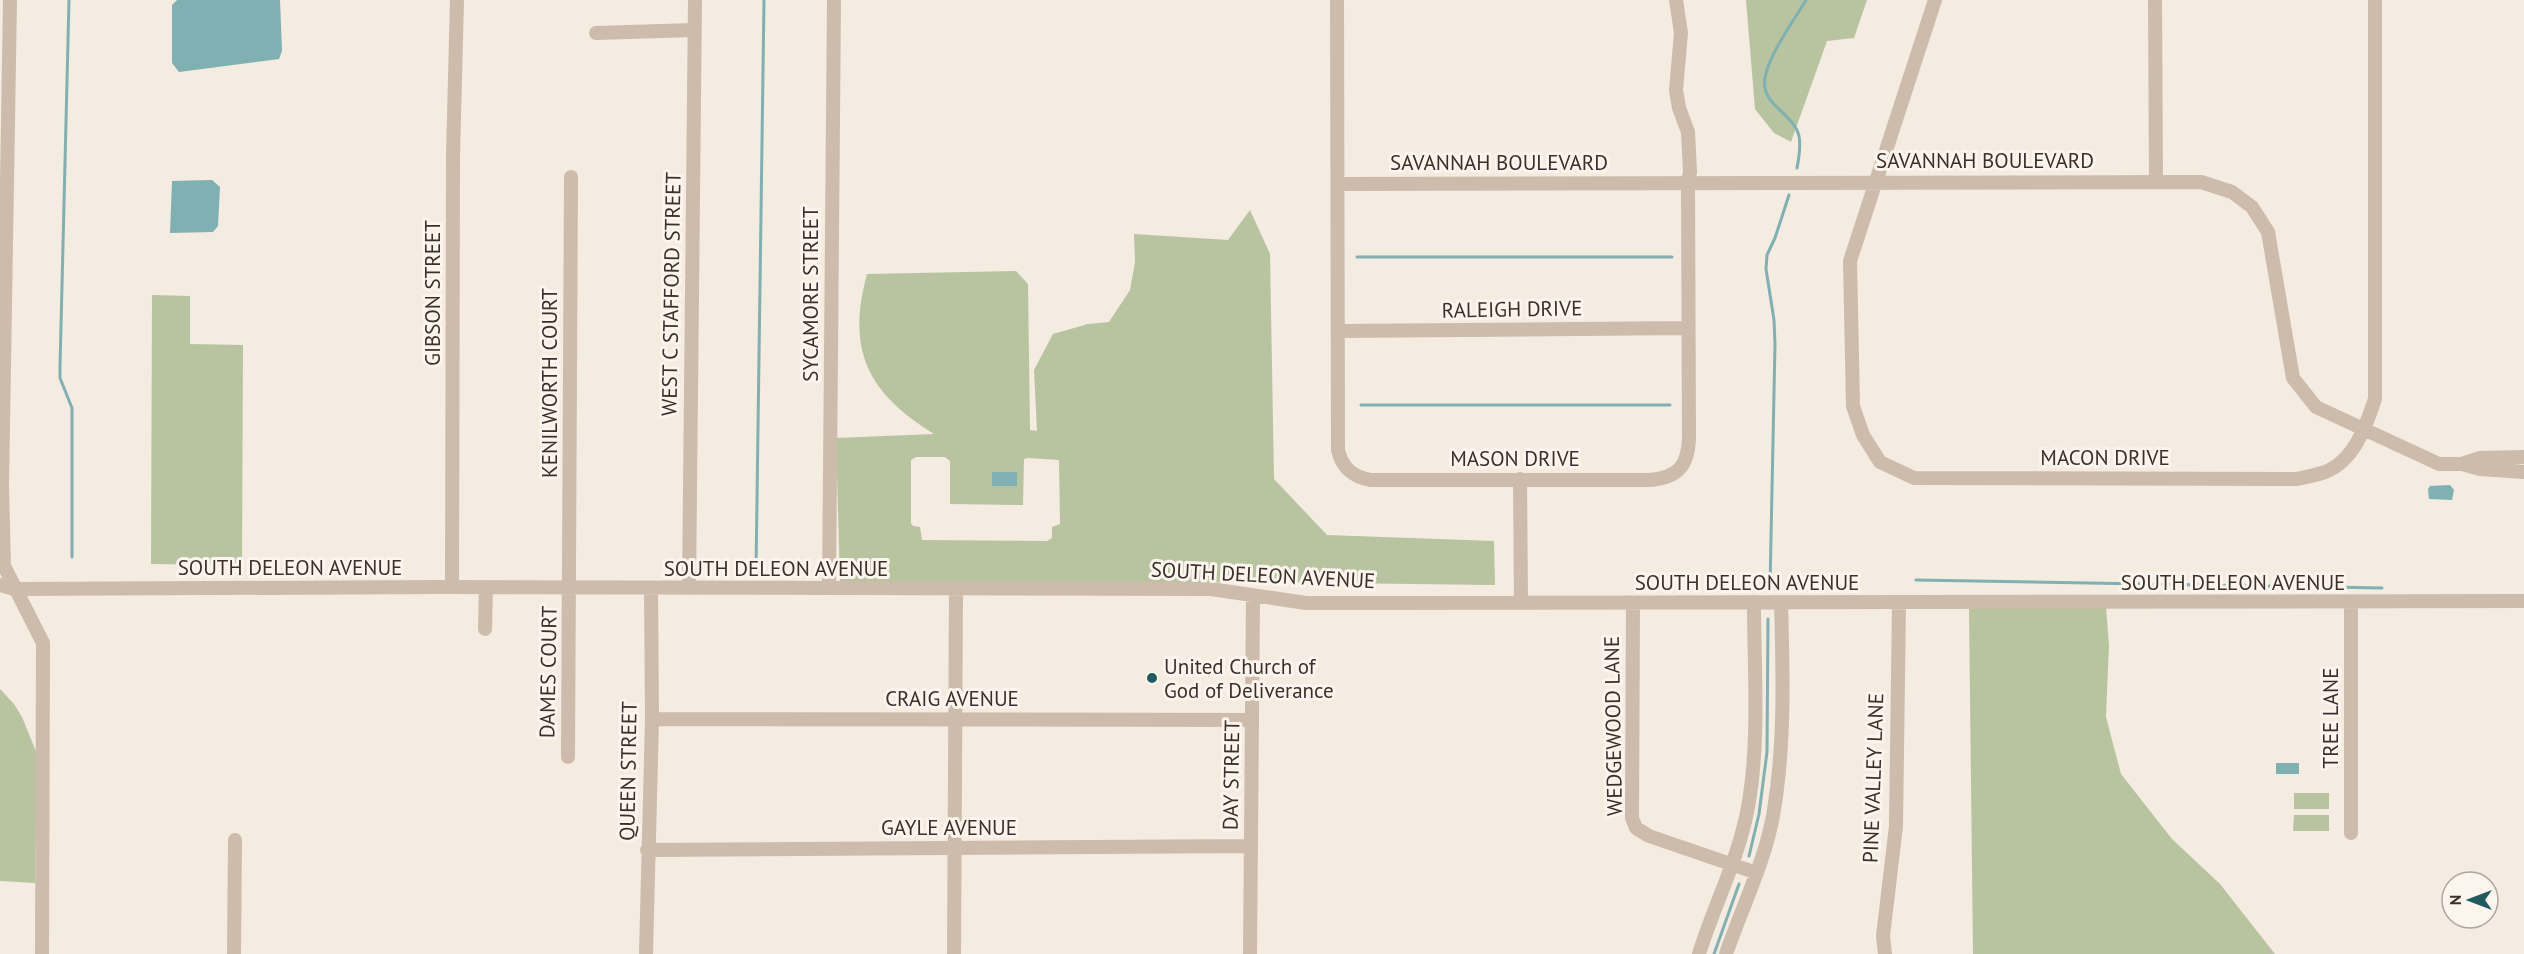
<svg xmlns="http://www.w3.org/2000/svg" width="2524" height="954" viewBox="0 0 2524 954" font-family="'PT Sans',sans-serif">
	<rect width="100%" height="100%" fill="#f4ebe1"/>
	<!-- green -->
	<path fill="#b8c4a0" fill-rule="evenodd" d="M1746,0H1867L1854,38L1827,41L1791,142L1774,133L1755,109Z
		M1250,210L1270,254L1274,479L1327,535L1494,541L1495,585L1242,582L1063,584L840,583L836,438L934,434C868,393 846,351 867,274L1016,271L1028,284L1030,430L1037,431L1034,370L1053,334L1088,324L1109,322L1130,290L1135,262L1134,234L1228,240ZM945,457L950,461V504L1023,505L1024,459L1028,458L1059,460L1060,524L1052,527V538L1047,541L922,540L920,527L913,526L911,523V460L916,457Z
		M152,295L190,296V344L243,345L242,565L151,564Z
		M1969,608H2106L2109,645L2106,717L2121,774L2172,839L2220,884L2275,954H1973Z
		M0,689L14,704L22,717L37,754L35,883L0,881Z
		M2294,793H2329V809H2294Z
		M2294,815H2329V831H2293Z"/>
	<!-- water -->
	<path fill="#7fb0b2" d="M177,0H280L282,51L279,59L179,72L172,63V5Z
		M212,180L220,187L218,226L213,232L170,233L172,181Z
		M992,472H1017V486H992Z
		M2450,485L2454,490L2452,500L2429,499L2428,489L2430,486Z
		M2276,763H2299V774H2276Z"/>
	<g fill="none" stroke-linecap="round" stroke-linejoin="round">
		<!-- stream -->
		<path stroke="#7fb0b2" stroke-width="3" d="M69,0L60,367V378L72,408V557
			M1797,168C1799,158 1801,147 1799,136C1794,113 1760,105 1765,78C1769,54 1793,22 1806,0
			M1357,257H1672
			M1361,405H1670
			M756,571L764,0
			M1916,580L2382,588
			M1770,587L1775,344L1774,320L1766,269L1767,255L1775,238L1789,195
			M1749,856L1759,814L1767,752L1768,619
			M1714,954L1739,884"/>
		<!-- minor -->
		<path stroke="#cdbbac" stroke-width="14" d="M10,0L2,486L4,566L43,643L42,954
			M1337,0L1338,450C1342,468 1353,477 1371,480H1649C1678,478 1688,466 1689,438L1688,181L1690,172L1688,132L1679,108L1676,90L1681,33L1676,0
			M1935,0L1850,261L1853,406L1863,435L1880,462L1914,478L2297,479C2306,477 2316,475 2325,472C2354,461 2366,426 2375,399V0
			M2155,0L2156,181
			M596,33L694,30
			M1338,184L2201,182L2232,192L2252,207L2268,232L2293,378L2316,407L2439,464H2462L2480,469L2524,472
			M1338,331L1687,328
			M2462,464L2480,458L2524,457
			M1520,479L1521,603
			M0,585L14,589L443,587L1211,589L1306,603L2524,601
			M452,587L453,156L457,0
			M689,588L695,0
			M829,588L834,0
			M1633,603L1632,818L1636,828L1649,836L1757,873
			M2351,603V833
			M485,629L486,587
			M652,719L1252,720
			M568,757L571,177
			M647,850L1251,846
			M234,954L235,840
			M646,954L652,719L651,588
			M954,954L956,590
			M1250,954L1253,597
			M1699,954C1714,905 1739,858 1748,807C1760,741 1754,670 1754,602
			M1726,954C1742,907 1766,860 1774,810C1785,742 1783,672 1781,603
			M1885,954L1883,936L1896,826L1899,603"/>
	</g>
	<!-- markers -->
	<circle fill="#1f5a5e" stroke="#fbf5ee" stroke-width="2" cx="1152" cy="678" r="6"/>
	<g text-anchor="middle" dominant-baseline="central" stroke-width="6" stroke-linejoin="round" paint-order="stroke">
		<!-- street labels -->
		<g font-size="21" fill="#3b302b" stroke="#fbf5ee">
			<text x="1985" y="160">SAVANNAH BOULEVARD</text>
			<text x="1499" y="162">SAVANNAH BOULEVARD</text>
			<text transform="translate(432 293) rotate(-90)">GIBSON STREET</text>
			<text transform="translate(671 294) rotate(-89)">WEST C STAFFORD STREET</text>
			<text transform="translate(810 294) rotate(-90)">SYCAMORE STREET</text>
			<text transform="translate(1512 309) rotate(-1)">RALEIGH DRIVE</text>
			<text transform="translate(549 383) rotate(-90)">KENILWORTH COURT</text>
			<text x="2105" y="457">MACON DRIVE</text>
			<text x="1515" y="458">MASON DRIVE</text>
			<text x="290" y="567">SOUTH DELEON AVENUE</text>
			<text x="776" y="568">SOUTH DELEON AVENUE</text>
			<text transform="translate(1263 575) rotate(3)">SOUTH DELEON AVENUE</text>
			<text x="1747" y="582">SOUTH DELEON AVENUE</text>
			<text x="2233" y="582">SOUTH DELEON AVENUE</text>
			<text transform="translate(548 672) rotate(-89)">DAMES COURT</text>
			<text x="952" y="698">CRAIG AVENUE</text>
			<text transform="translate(2330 718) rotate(-90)">TREE LANE</text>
			<text transform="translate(1613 726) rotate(-91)">WEDGEWOOD LANE</text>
			<text transform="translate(628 771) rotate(-89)">QUEEN STREET</text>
			<text transform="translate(1231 775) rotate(-89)">DAY STREET</text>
			<text transform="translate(1873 778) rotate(-88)">PINE VALLEY LANE</text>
			<text x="949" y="827">GAYLE AVENUE</text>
		</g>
		<!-- poi labels -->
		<g font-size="21" fill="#3b302b" stroke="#fbf5ee" text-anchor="start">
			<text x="1164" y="666">United Church of<tspan x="1164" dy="24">God of Deliverance</tspan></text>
		</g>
	</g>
	<!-- north arrow -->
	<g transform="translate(2470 900) rotate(270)"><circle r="28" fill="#fbf5ee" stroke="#aea6a0" stroke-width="1.5"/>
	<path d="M0-4.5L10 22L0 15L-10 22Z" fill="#1f5a5e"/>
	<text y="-9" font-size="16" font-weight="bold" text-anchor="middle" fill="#3b302b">N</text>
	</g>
</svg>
